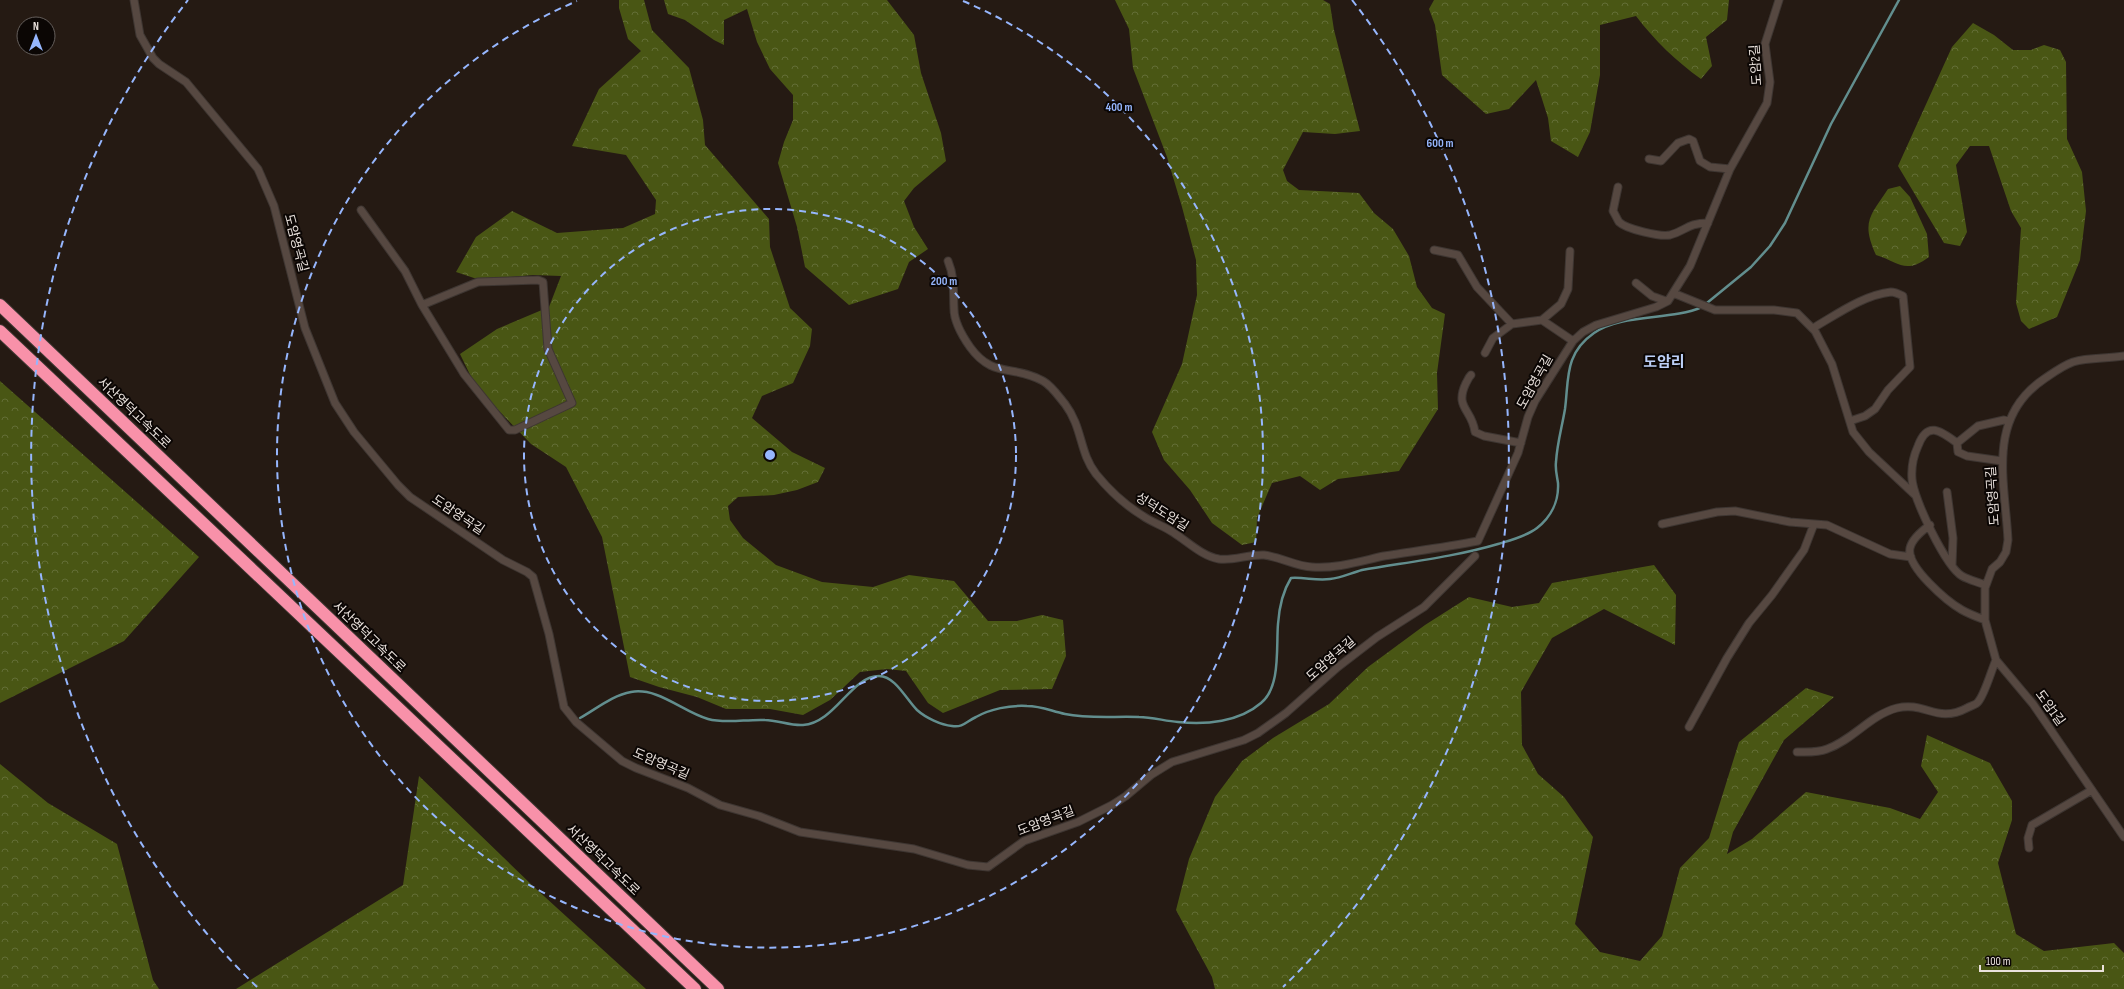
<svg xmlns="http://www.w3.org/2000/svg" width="2124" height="989" viewBox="0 0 2124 989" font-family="'Sofia Sans Condensed','Noto Sans KR',sans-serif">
	<defs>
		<pattern id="forest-crowns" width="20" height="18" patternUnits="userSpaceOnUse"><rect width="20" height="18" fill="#495614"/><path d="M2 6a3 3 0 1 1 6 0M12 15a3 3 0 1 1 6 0" fill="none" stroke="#636e36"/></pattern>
	</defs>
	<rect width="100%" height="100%" fill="#251a13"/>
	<!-- forest -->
	<path fill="url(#forest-crowns)" d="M619,0H644L652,30L689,68L703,120L705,145L769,219L770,247L790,308L812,329L810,346L793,383L762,396L752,418L792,452L825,468L818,482L797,490L774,495L738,497L728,506L730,520L743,538L776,565L822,582L873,587L909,575L954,581L988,621H1017L1042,615L1063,620L1066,656L1052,689L1000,690L943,713L928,703L906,671L887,669L860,672L830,700L803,715L770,709H726L697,697L659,687L630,677L602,537L566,467L531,444L476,387L460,354L497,329L549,307L561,276L533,275L480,280L456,272L476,237L512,211L557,233L623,228L655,214L656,200L626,155L572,146L599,89L641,51L628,39L619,8Z
		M664,0H887L914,35L921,73L941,133L946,161L914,188L904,201L914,227L928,249L909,262L898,289L849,305L805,267L797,227L778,163L784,142L793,120V95L770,69L757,42L747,9L724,20V45L714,40L685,20L668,14Z
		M1115,0H1323L1330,4L1334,30L1360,131L1335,134L1303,132L1283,170L1287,181L1299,190L1359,193L1374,213L1393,229L1409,256L1417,287L1432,308L1445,314L1437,373L1438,409L1399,471L1338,479L1320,490L1300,476L1272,483L1257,518L1256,542L1242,545L1212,523L1190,490L1164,460L1152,432L1182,364L1197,295L1196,260L1182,207L1167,157L1133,68L1129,29Z
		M1434,0H1729L1727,20L1706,37L1712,66L1701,79C1676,61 1655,41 1636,16L1600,25V75L1590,132L1578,157L1551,141L1548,118L1536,80L1509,109L1486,114L1442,75L1435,25L1429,9Z
		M1973,23L1994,35L2013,50H2031L2044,45L2060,50L2066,62L2067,139L2082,172L2086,211L2080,260L2057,317L2029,329L2021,321L2016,303L2021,228L2011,211L1989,146H1970L1956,165L1967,232L1960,246L1944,243L1898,166L1952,47Z
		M1900,186L1910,197L1927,234L1929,257C1905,275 1899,262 1876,255C1861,222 1870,216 1888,189Z
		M0,381L199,557L124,641L0,703Z
		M1654,565L1676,595L1675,645L1604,609L1552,638L1521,692L1522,745L1538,774L1564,797L1593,837L1575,924L1600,952L1640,961L1662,936L1680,868L1709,838L1739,742L1806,688L1834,697L1784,740L1733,832L1727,854L1752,839L1806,792L1890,808L1920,819L1938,792L1921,766L1927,735L1990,763L2012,801V820L1998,863L2016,934L2044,951L2114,943L2124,953V989H1215L1212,977L1176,910L1189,859L1215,797L1242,761L1273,738L1329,704L1368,667L1425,625L1469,597L1512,607L1539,603L1552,583Z
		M0,764L48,803L117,844L153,980L159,989H0Z
		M419,776L534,887L646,989H236L403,885Z"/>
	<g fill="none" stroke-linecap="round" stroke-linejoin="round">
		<!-- stream -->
		<path stroke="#628e8e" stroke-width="2.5" d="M580,718C596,709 613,695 631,692C658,687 683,712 708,719C726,724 746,719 765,720C777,720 791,726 803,725C835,723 851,676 879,676C895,676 906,699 917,710C926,718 941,725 952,726C963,728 967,721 976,717C990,709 1010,705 1027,706C1041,706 1051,711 1065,714C1089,719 1115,716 1139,717C1152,717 1165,721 1178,722C1206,725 1239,722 1261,703C1281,687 1276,647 1278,624C1279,609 1283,591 1291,578C1304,577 1317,581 1330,579C1341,578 1351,573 1362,570C1408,562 1454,557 1498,544C1511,540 1527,536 1537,528C1551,517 1559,501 1558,483C1557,476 1555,469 1556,462C1557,444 1562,427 1565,409C1569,379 1564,354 1594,333C1622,313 1671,321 1702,307L1751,267L1770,246L1785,223L1831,124L1899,0"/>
		<!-- minor casing -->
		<g stroke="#3e3632" stroke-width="9">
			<path id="minor" d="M134,0L140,35L153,58L159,64L186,82L258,169L274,206L305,328L335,403L354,432L398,485L410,497L503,560L527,572L533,577L549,634L564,707L576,722L622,761L636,768L688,788L720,805L759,816L800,832L914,849L968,865L988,867L1024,841L1078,822L1112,805L1126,796L1151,775L1172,762L1244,740L1258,733L1286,713L1338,667L1377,637L1424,607L1475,556
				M1649,159L1661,161L1678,143L1689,139L1693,141L1700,161L1710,167L1730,169
				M1618,187L1613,211C1615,214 1617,219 1619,222C1626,229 1660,237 1670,235C1686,231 1687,223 1708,223
				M361,210L405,271L422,305L464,374L509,430H515L572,403L548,349L543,282L538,280L478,282L422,305
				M1434,250L1458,255L1477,287L1512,324
				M948,261C955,278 953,291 954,309C954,322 963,337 970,347C993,379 1013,364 1043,381C1052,386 1059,397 1065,404C1083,428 1079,452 1096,474C1109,490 1125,505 1143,516C1153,523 1164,526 1174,533C1188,542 1202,556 1219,559C1234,561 1249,554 1264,555C1281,557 1295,566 1312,567C1336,569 1361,561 1384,556C1416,551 1447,547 1478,541L1518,453L1528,417L1535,401L1573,341L1583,332L1596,325L1656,307L1668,301L1690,266L1730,169L1767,103L1770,82L1765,44L1779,0
				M1636,283L1652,296L1666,301
				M1673,293L1715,310H1774L1797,313L1815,331L1832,364L1853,432L1869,452L1915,495
				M1542,320L1573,341
				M1813,328C1836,315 1863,295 1891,292C1895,292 1899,294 1903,296L1910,367L1888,390L1875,409L1865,416L1850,421
				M1485,353L1493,338L1512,324L1542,320L1561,304L1568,289L1570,251
				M2124,356C2107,359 2089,357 2073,362C2062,366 2053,373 2044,379C1986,418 2005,481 2008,540L2006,552L2000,562L1992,569L1985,588V620L1996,660L2033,704L2124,837
				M1471,375C1468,378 1468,380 1466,383C1454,408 1472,409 1475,432L1484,436L1521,443
				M1957,443C1940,430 1927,421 1918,446C1913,457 1911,467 1912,479C1913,498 1946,567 1962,576C1969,580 1978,582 1985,585
				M2002,461L1967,456L1958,452L1957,443L1978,426L2004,420L2008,421
				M1947,492L1953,538L1952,565
				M1662,524L1717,512L1735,511L1790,522L1827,525L1890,554L1911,557
				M1930,525C1923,530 1912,539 1910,548C1906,567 1948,602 1962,610C1969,614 1977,617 1985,620
				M1689,727L1727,658L1749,623L1772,595L1804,550L1814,524
				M1797,752C1807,752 1817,753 1827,749C1853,740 1870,715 1897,708C1925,701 1937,724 1967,708C1970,706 1976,705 1978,702C1985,694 1991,671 1996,660
				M2029,848L2028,838L2032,825L2092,790"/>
		</g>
		<!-- motorway casing -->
		<g stroke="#3e3632" stroke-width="14">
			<path id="motorway" d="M0,305L718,989
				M0,331L695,989"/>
		</g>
		<!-- minor -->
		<use href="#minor" stroke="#564841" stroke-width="7"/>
		<!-- motorway -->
		<use href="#motorway" stroke="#f891a9" stroke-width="12"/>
	</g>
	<!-- distance rings -->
	<g fill="none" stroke="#96b6fd" stroke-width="2" stroke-dasharray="7 5">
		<circle cx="770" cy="455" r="246"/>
		<path d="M963 1A493 493 0 1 1 577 1"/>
		<path d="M257 987A739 739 0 0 1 188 0M1352 0A739 739 0 0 1 1283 987"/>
	</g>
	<g text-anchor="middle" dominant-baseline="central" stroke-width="4" stroke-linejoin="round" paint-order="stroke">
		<!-- street labels -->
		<g font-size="13" fill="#eae2dd" stroke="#0b0604">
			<text transform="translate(1756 65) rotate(-94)">도암2길</text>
			<text transform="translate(296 243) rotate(75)">도암영곡길</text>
			<text transform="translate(1535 382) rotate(-61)">도암영곡길</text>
			<text transform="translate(134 413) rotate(44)">서산영덕고속도로</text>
			<text transform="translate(1993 496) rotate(-94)">도암영곡길</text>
			<text transform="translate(1162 512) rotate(32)">성덕도암길</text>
			<text transform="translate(458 515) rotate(34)">도암영곡길</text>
			<text transform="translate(369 637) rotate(44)">서산영덕고속도로</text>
			<text transform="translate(1331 659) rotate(-41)">도암영곡길</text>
			<text transform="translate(2050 708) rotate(54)">도암1길</text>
			<text transform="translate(661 764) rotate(23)">도암영곡길</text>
			<text transform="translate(1046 821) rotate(-21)">도암영곡길</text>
			<text transform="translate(603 860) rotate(44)">서산영덕고속도로</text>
		</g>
		<!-- quarter labels -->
		<g font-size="15" font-weight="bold" fill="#bccff7" stroke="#0b0604">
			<text x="1664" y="362">도암리</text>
		</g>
	</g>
	<circle cx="770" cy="455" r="6" fill="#96b6fd" stroke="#0b0604" stroke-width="2"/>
	<g font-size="12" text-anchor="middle" font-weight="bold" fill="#96b6fd" stroke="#0b0604" stroke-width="4" stroke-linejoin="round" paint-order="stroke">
		<text x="1119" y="111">400 m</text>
		<text x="1440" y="147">600 m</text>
		<text x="944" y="285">200 m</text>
	</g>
	<!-- north arrow -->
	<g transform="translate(36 36)"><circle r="19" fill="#0b0604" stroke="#645e5b"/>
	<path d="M0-3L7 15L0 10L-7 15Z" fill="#96b6fd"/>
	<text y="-6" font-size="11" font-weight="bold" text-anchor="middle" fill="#eae2dd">N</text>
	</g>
	<!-- scale -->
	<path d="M1980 965v6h123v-6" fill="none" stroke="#eae2dd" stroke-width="2"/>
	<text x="1986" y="965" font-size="12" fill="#eae2dd" stroke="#0b0604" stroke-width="3" paint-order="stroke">100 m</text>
</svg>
